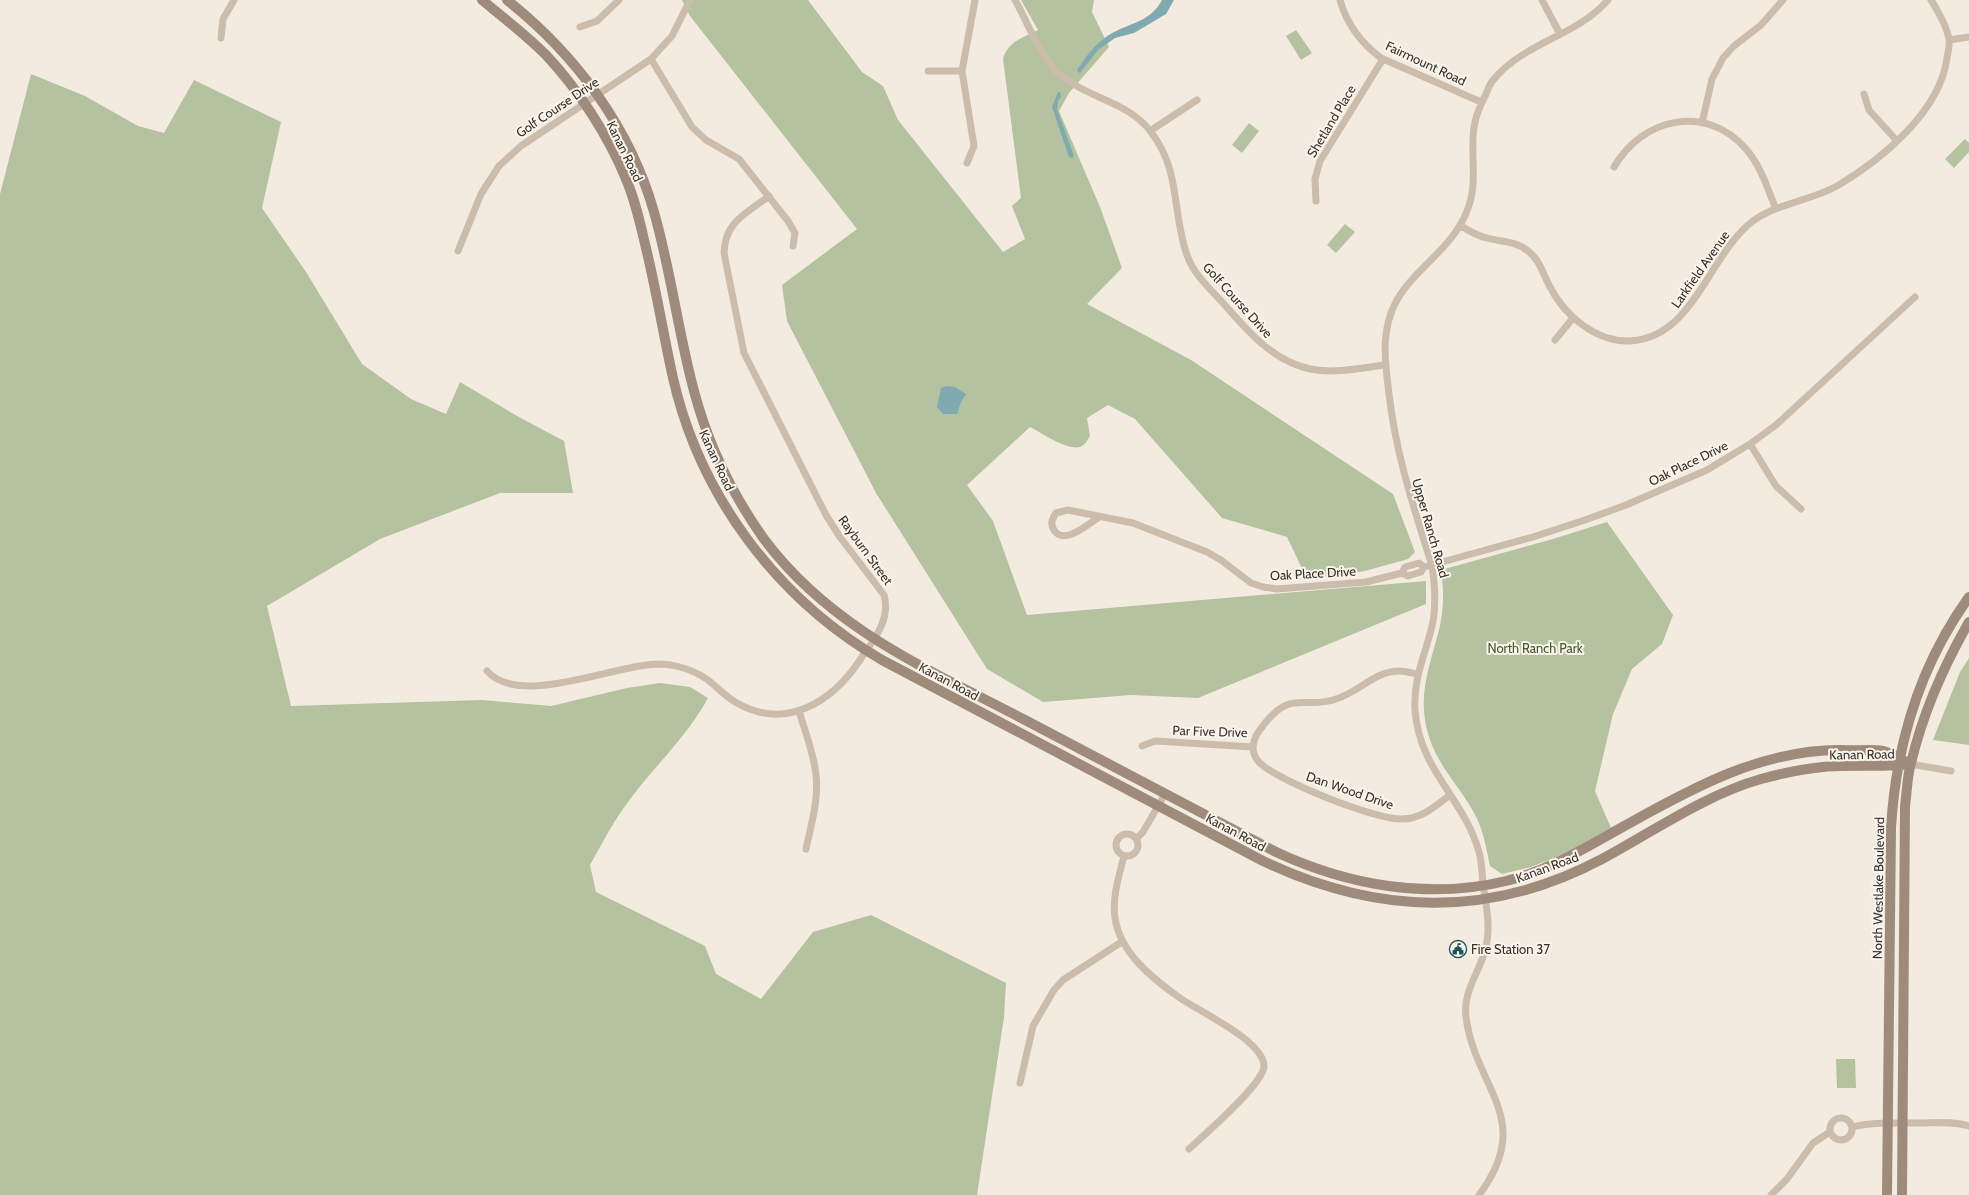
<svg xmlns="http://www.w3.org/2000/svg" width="1969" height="1195" viewBox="0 0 1969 1195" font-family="Cabin,sans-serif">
	<rect width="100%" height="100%" fill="#f3ebdf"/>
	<!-- green -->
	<path fill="#b4c29f" d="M682,0H808L862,72L883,86L898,120L1003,252L1025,239L1012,206L1021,198L1003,59C1008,41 1023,38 1038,30L1021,0H1094L1092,12L1109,47L1069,93L1059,111L1100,207L1122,268L1087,304L1191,360L1393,494L1415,552L1408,559L1365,571L1307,579L1287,537L1222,518L1135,419L1108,405L1087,418L1090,436C1088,439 1086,444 1082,446C1070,453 1042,433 1030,427L967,485L993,521L1027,615L1426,581V604L1198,698L1131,695L1043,702L987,669L876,493L787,321L782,285L857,229L690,16Z
		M1296,30L1312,53L1301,60L1286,36Z
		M31,74L85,96L138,126L164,133L194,80L281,122L262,208L306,272L362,364L411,399L446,414L460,382L517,416L564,441L573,493H500L380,539L267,606L291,706L482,700L551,706L627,688L660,683L690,687L708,698C686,739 649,771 623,809C610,827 601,846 590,865L596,892L705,946L716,974L761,999L813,932L871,915L1006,983L1004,1017L977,1195H0V194Z
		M1249,123L1259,131L1242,153L1232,145Z
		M1965,139L1969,143V152L1954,168L1945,159Z
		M1345,224L1355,232L1336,253L1327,245Z
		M1607,522L1673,615L1662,644L1632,669L1613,714L1595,791L1611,828L1572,851L1531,867L1502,874L1490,866C1486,847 1483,828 1473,811C1454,778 1432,761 1425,720C1420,688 1431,661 1439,630C1444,610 1444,590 1441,570L1553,539Z
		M1969,658V745L1933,740L1960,672Z
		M1836,1059H1855L1856,1088H1837Z"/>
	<!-- water -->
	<path fill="#7eaab0" d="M1162,0H1174L1166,14L1134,33L1115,38L1098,50L1080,73L1078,72L1077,70C1088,54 1096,42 1114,32C1132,23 1152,20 1162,0Z
		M1058,92H1060L1061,97L1058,101L1057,109L1074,156L1072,158L1069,157L1052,107Z
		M946,386L955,387L966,394L961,402L957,414H943L937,407L941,388Z"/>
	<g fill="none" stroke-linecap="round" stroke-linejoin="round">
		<!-- street -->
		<path stroke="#cbbcab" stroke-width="7" d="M1015,0C1031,28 1040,61 1067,80C1095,100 1129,103 1151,132C1177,166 1173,198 1182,237C1184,248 1188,259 1193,268C1201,281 1213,292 1223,303C1248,331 1271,360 1310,369C1334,374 1361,368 1385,365
			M1340,0C1347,25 1361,43 1381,58L1481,102
			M1542,0L1560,34
			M580,27L597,21L619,0
			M221,38L223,19L234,0
			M1949,40L1969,37
			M651,59L692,127L706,140L739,159L788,221L795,233L793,246
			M928,71H962
			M1864,94L1869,110L1897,141
			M1702,123L1712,79L1723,58L1734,46L1761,25L1783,0
			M1150,131L1197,100
			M967,163L974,146L962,71L975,0
			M1614,167C1642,118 1706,103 1746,149C1761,166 1768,190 1776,209
			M1316,201L1315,179L1320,161L1383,59
			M1461,226C1469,231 1477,236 1487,238C1501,242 1516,241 1528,251C1540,260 1543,274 1550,287C1565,316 1596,342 1630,341C1694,338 1708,255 1753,221C1778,203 1810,201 1837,186C1881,160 1940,112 1947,58C1948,52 1950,45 1949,40C1948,29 1937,9 1931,0
			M458,251L481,194L499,166L521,146L651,59L672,36L690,0
			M1555,340L1573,318
			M1750,444L1776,486L1801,509
			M1098,518C1088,524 1064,546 1054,530C1050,524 1052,519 1056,513L1068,510L1133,523L1207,552L1221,560L1251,583L1263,587L1277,589L1366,582L1402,573L1408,576L1421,572L1424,567L1533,537L1585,520L1626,505L1707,470L1750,444L1776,425L1915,297
			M1402,573L1405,567L1419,563L1424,567
			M487,671C520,708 613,665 657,664C675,664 694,670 708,680C718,688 726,697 737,703C786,731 832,702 860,660C874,639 891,620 884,595L840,537L826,515L744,353L724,253C725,221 746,214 769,196
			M799,711C805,732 814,753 816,775C819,799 811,825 806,849
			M1142,746L1155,741L1253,747C1254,736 1259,731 1265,723C1293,689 1305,710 1336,699C1359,692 1375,671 1399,671C1405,671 1412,673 1417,674
			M1253,747C1253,752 1254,756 1258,761C1274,780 1376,820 1402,819C1421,819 1436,806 1450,795
			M1910,764L1951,771
			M1116 845a11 11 0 1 1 22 0a11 11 0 1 1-22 0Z
			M1136,839L1143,832L1165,794
			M1124,856C1119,876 1112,897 1115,918C1120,953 1153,979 1180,998C1198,1011 1265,1041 1264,1067C1262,1085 1204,1135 1189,1149
			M1020,1083L1033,1026L1054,990L1063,980L1123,941
			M1830 1129a11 11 0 1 1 22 0a11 11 0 1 1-22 0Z
			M1852,1127C1874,1122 1897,1123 1920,1123C1936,1123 1953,1121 1969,1126
			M1479,1195C1536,1119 1475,1089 1466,1017C1463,994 1476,977 1483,957C1492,934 1487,908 1483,885C1482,874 1482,862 1479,852C1464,798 1419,770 1415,710C1413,678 1426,653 1433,622C1436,604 1435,585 1432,566C1414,508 1396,455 1389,394C1385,362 1380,330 1397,300C1416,267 1453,248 1467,211C1477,187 1472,164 1473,138C1473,123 1479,107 1486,94C1488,89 1490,83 1494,79C1525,42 1577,36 1608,0
			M1771,1195L1787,1179L1813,1143L1830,1132"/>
		<!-- secondary -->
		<path stroke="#9f8b7c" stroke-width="10" d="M482,0C504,18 526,35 546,55C578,89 608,135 626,179C635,200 640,222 645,244C656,288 663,333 673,378C700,496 777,599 882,660L1263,861C1377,915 1489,919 1602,859C1652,832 1707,794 1761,779C1787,772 1815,766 1842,766C1865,765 1887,767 1910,764
			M507,0C575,54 630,127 654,212C671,271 678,332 694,391C708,444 732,494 764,539C832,630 930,670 1027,721C1110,765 1193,809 1276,852C1347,885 1428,900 1506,881C1551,870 1588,846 1628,824C1694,787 1764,749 1842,750C1855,751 1870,749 1883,751C1892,753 1902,760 1910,764
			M1887,1195L1891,828C1896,745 1920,665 1969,597
			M1902,1195L1905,806C1907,792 1907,777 1911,763C1923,713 1943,667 1969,622"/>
	</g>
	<!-- icons -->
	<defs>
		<g id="civic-ring" transform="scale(0.9)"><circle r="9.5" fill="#faf5ec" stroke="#1f535b" stroke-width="1.5"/><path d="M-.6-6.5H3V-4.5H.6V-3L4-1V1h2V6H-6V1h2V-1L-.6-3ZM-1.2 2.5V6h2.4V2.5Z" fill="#1f535b"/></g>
	</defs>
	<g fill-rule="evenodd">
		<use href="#civic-ring" x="1458" y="949"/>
	</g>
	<g text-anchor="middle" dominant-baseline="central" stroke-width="4" stroke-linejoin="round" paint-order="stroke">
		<!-- street labels -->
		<g font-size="13" fill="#39302a" stroke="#faf5ec">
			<text transform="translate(1426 63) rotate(25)">Fairmount Road</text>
			<text transform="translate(557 107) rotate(-34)">Golf Course Drive</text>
			<text transform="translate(1331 121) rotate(-59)">Shetland Place</text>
			<text transform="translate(625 151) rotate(64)">Kanan Road</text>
			<text transform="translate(1700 269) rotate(-55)">Larkfield Avenue</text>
			<text transform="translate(1238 300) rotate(48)">Golf Course Drive</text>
			<text transform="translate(717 460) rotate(65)">Kanan Road</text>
			<text transform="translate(1688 463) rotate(-26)">Oak Place Drive</text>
			<text transform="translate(1431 528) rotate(74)">Upper Ranch Road</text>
			<text transform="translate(866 550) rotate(54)">Rayburn Street</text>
			<text transform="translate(1313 573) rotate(-3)">Oak Place Drive</text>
			<text transform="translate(949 681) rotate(28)">Kanan Road</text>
			<text transform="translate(1210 731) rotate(2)">Par Five Drive</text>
			<text transform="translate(1862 754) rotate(-1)">Kanan Road</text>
			<text transform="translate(1350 790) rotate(19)">Dan Wood Drive</text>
			<text transform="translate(1236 832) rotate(28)">Kanan Road</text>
			<text transform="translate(1547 867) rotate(-20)">Kanan Road</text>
			<text transform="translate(1878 888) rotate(-89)">North Westlake Boulevard</text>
		</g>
		<!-- park labels -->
		<g font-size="13" fill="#45572e" stroke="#faf5ec">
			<text x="1535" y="648">North Ranch Park</text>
		</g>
		<!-- poi labels -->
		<g font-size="13" fill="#39302a" stroke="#faf5ec" text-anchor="start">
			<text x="1471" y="949">Fire Station 37</text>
		</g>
	</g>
</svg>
